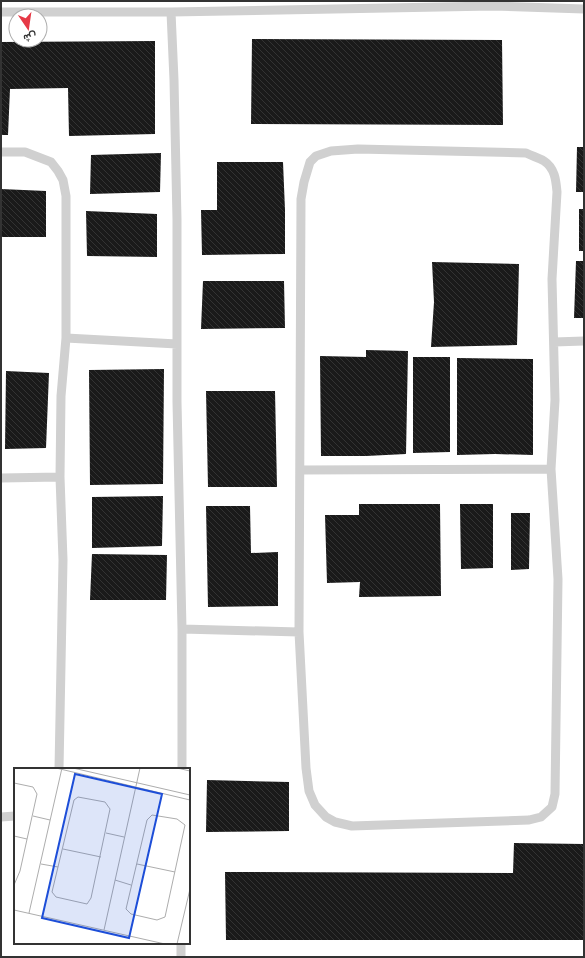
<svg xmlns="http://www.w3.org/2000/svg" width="585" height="958" viewBox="0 0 585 958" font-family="'Sofia Sans Condensed',Vazirmatn,sans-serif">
	<defs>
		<pattern id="building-back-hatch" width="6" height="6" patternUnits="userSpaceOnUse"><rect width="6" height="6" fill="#1a1a1a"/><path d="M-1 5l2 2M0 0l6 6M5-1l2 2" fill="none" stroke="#333"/></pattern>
	</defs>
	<rect width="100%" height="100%" fill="#fff"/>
	<!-- building -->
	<path fill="url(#building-back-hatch)" d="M252,39L502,40L503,125L251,124Z
		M155,41V134L69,136L68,88L10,89L8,135H1V42Z
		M577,147H584V192H576Z
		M161,153L160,192L90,194L91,155Z
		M217,162H283L285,210V254L202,255L201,210H217Z
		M1,189L46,191V237H1Z
		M579,209H584V251H579Z
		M86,211L157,214V257L87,256Z
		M576,261H584V318H574Z
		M432,262L519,264L517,345L431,347L434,302Z
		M203,281H284L285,328L201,329Z
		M366,350L408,351L406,454L366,456H321L320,356L366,357Z
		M413,357H450V452L413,453Z
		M457,358L533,359V455L495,454L457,455Z
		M164,369L163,484L90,485L89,370Z
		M6,371L49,373L46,448L5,449Z
		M206,391H275L277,487H208Z
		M163,496L162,546L92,548V497Z
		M359,504H440L441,596L359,597L360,582L327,583L325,515H359Z
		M460,504H493V568L461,569Z
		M206,506H250L251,553L278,552V606L208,607Z
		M511,513H530L529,569L511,570Z
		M92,554L167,555L166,600H90Z
		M207,780L289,782V831L206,832Z
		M514,843L584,844V940H226L225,872L513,873Z"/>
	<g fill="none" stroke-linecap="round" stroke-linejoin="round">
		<!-- lane -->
		<path stroke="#d0d0d0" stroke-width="9" d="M1,12H171L493,6L584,9
			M171,12L174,80L177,220V402L182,629V769
			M358,149L526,153C532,156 539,158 544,161C555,168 556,181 557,192L552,279L555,400L551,469L558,579L555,794L552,807L541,817L529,820L352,826L335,822L326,817L315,805L309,791L306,768L299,632L301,199L304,182L310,162L316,156L331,151Z
			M1,152H25L51,162L58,171L63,180L66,196V338L61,396L60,477L63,560L59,769
			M66,338L177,344
			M554,342L584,341
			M300,470L551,469
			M1,478L60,477
			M182,629L299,632
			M1,817L15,816
			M181,957V943"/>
	</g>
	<!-- overview -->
	<g transform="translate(14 768)">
		<rect width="176" height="176" fill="#fff"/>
		<path fill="none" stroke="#adadad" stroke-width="1" d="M42,0L176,32M59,0L176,27M163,0L176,3M0,15L19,19L23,26L6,103L0,117M64,29L91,34L96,41L77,130L73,136L42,129L38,124L60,32ZM138,47L163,51L171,57L151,149L143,152L117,146L112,141L133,52ZM19,48L36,52M92,65L110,69M0,68L13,71M49,81L87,89M27,96L44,99M123,96L161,104M101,112L117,117M0,142L151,176M15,145L48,0M90,162L126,0M163,176L176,121"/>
		<path fill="#1d4ed8" fill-opacity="0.15" stroke="#1d4ed8" stroke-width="2" d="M61,6L148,26L115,170L28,150Z"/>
		<rect width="176" height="176" fill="none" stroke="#333" stroke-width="2"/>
	</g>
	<!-- border -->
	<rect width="585" height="958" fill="none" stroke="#333333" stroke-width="4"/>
	<!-- north arrow -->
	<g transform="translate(28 28) rotate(167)"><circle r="19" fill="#ffffff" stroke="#adadad"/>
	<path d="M0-3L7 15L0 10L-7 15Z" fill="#e63946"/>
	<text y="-6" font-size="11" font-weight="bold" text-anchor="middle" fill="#333333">ش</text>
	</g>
</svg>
